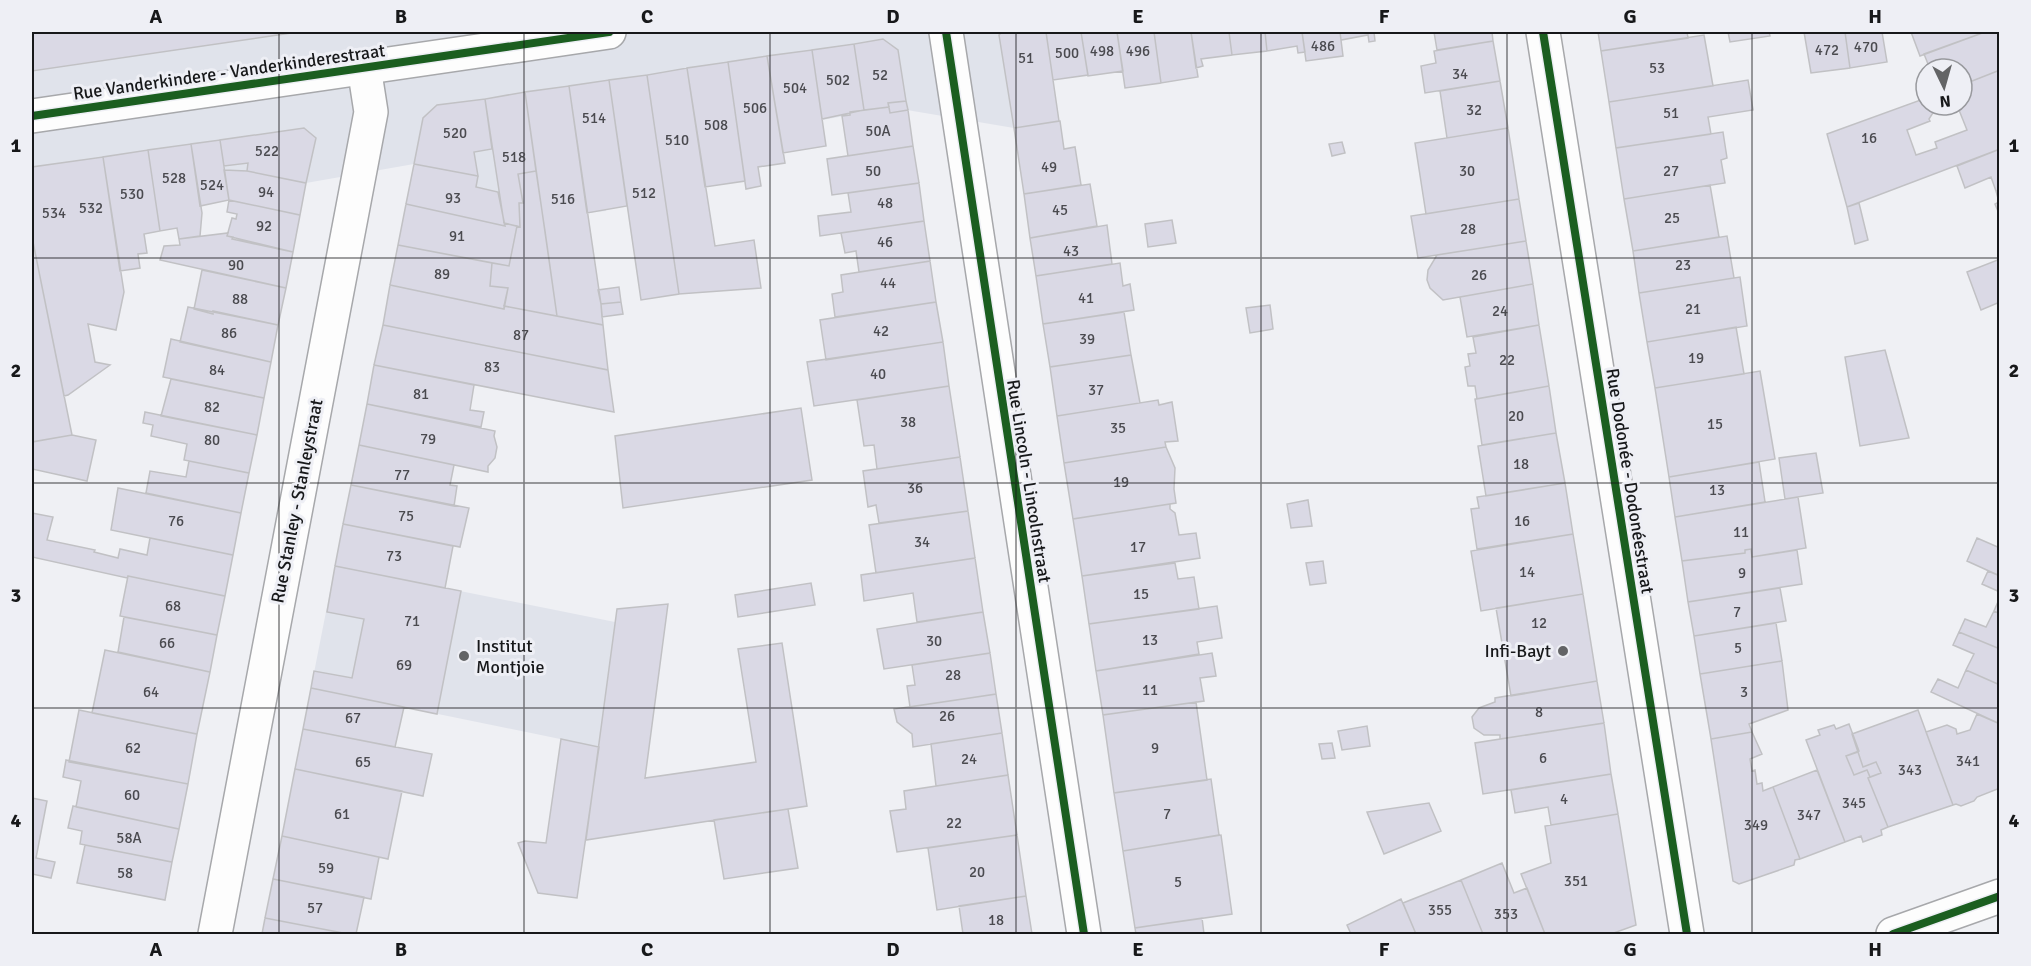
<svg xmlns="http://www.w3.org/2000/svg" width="2031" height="966" viewBox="0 0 2031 966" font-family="Signika,sans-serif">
	<rect width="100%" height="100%" fill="#eff0f4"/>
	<!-- built -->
	<path fill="#e0e3eb" d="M32,32H1046L1059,121L1014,128L889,107L850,112V115L822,120L826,146L784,153L785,163L758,167L761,186L746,189L745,181L705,187L715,246L754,240L761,288L679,294L641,300L627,206L605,208L606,211L587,213L603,325L557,316L545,231L504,223L498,192L476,187L478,176L414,164L306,183L247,171L229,200L200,206V236L179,239L177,228L145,234L147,253L138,254L140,268L120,271L88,324L95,362L110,365L68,395L64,396L72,435L32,442Z
		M335,566L615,622L599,747L311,688Z"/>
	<!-- building -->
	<path fill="#dad9e5" stroke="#c1c1c4" stroke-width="1.5" d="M32,32H298L32,71Z
		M1002,32H1046L1059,121L1014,128L999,35Z
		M1046,32H1081L1088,75L1053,80Z
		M1081,32H1117L1123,71L1088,76Z
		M1117,32H1154L1161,83L1125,88Z
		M1154,32H1191L1198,77L1161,83Z
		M1191,32H1229L1232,55L1201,59L1203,66L1196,68Z
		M1229,32H1265L1267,51L1232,55Z
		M1265,32H1302L1305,52L1298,53L1297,46L1267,51Z
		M1302,32H1340L1343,56L1306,61Z
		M1340,32H1374L1375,41L1369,42L1368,35L1341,40Z
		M1434,32H1492L1493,41L1437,50Z
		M1598,32H1687L1688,38L1601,51Z
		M1728,32H1769L1770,36L1730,42Z
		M1804,32H1845L1850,68L1811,73Z
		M1845,32H1882L1887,62L1850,68Z
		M1911,32H1985L1920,56Z
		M1985,32H2000V70L1962,85V69H1930L1924,54Z
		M1704,35L1713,86L1609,102L1601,51Z
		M883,39L898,50L906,101L888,103L889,107L864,110L854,44Z
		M1493,41L1500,81L1425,93L1421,66L1436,63L1434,51Z
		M854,44L864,110L822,119L812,50Z
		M812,50L826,146L783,153L767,56Z
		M767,56L785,163L758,167L761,186L746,189L728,62Z
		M728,62L745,181L705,187L687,68Z
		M687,68L715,246L754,240L761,288L679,294L647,75Z
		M2000,70V149L1847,207L1827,134L1926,98V105H1935L1936,108L1929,119L1930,121L1907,130L1916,155L1937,148L1935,142L1967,130L1957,105H1962V85Z
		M647,75L679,294L641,300L609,80Z
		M609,80L627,206L587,213L569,86Z
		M1748,80L1753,110L1708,117L1711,134L1616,148L1609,102Z
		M1500,81L1508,128L1447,138L1440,91Z
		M569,86L601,304L603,325L557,316L525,92Z
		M525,92L536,171L518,174L523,203H519L520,227L504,223L485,99Z
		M485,99L492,149L474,152L478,176L414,164L423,118L437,105Z
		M906,101L908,110L890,113L888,103Z
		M889,107L890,113L908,110L913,146L848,156L842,116L850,115V112Z
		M1060,121L1064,149L1075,147L1081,185L1024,194L1014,128Z
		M304,128L316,138L306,183L247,171L248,163L224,166L220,140Z
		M1508,128L1519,199L1426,214L1415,143Z
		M1723,132L1727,158L1721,160L1725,183L1624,199L1616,148Z
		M220,140L229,200L200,206L191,144Z
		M1342,142L1345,153L1332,156L1329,144Z
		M191,144L202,213L200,236L179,239L177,228L160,231L148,150Z
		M913,146L919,183L832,195L827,159Z
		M2000,149V190L1996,191L1991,177L1965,188L1957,166Z
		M148,150L160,231L144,234L147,253L138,254L140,268L120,271L103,157Z
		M103,157L124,292L116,330L88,324L95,362L110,365L68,395L64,396L32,237V167Z
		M414,164L478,176L476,187L498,192L505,226L406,204Z
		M224,170L247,171L306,183L300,215L229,200Z
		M536,171L545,231L557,316L504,306L508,288L490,286L492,263L509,266L517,226L520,227L519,203H523L518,174Z
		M919,183L924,221L820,236L818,216L851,212L848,193Z
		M1090,184L1097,226L1030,238L1024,194Z
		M1710,185L1719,237L1633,251L1624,199Z
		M2000,190V216L1995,204L1999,202L1996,191Z
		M1519,199L1526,241L1418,258L1411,216Z
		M229,200L300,215L293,252L227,236L232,218L236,219L237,214L227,212Z
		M1859,203L1868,240L1855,244L1847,207Z
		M406,204L505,226L504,223L517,226L509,266L398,245Z
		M1172,220L1176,243L1148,247L1145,224Z
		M924,221L930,261L859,272L856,251L845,253L841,233Z
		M1107,225L1112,264L1036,276L1030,238Z
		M228,233L227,236L233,237L232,239L293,252L286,288L160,260L164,246L180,245L179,239Z
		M1727,236L1734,278L1639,293L1633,251Z
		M32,237L72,435L32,442Z
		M1526,241L1533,284L1443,300L1430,288L1427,280L1428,270L1437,255Z
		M398,245L492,263L490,286L508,288L504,309L390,285Z
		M2000,259V302L1981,310L1967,272Z
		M930,261L936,302L835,317L832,294L843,292L841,275Z
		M1120,263L1123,286L1130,284L1134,310L1043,324L1036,276Z
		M202,270L286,288L278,325L213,311V314L194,309Z
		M1740,277L1747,326L1647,342L1639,293Z
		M1533,284L1539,325L1467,337L1460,297Z
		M390,285L504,309V306L603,325L608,370L383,325Z
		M619,287L621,302L601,304L598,290Z
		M621,302L623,314L602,317L601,304Z
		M936,302L943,342L826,360L820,320Z
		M1270,305L1273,329L1250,333L1246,308Z
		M188,307L278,325L271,362L180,342Z
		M1124,312L1131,355L1050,367L1043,324Z
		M383,325L608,370L614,412L374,365Z
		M1539,325L1549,386L1477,399L1475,386H1468L1465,367L1470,366L1468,354L1476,353L1473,337Z
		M1736,327L1744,374L1655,388L1647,342Z
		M171,339L271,362L264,398L163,377Z
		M943,342L949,386L814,406L807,362Z
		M1885,350L1909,438L1860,446L1845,357Z
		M1131,355L1140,403L1057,416L1050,367Z
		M374,365L474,385L470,410L484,412L481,427L367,404Z
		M1760,371L1775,459L1669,477L1655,388Z
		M171,379L264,398L257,435L161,416Z
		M949,386L960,457L877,469L874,445L864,446L857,400Z
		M1549,386L1556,433L1482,445L1475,399Z
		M1158,400L1159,405L1172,402L1178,441L1165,442L1166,447L1064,463L1057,416Z
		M367,404L495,431L494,436L497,447L495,458L488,466V472L359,445Z
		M801,408L812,480L623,508L615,436Z
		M145,412L257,435L249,473L184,460L187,444L151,436L153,425L143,423Z
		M1556,433L1565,483L1486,496L1478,446Z
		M72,435L96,440L87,481L32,469V442Z
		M359,445L454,465L450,485L457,486L454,506L351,485Z
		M1166,447L1175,468L1174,489L1176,503L1073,519L1064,463Z
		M1816,453L1823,493L1785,499L1779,458Z
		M960,457L968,511L879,523L876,505L868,507L863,471Z
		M189,461L249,473L241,513L146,493L150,471L186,477Z
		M1759,462L1765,502L1675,517L1669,477Z
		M1565,483L1573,534L1477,549L1471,509L1479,508L1477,497Z
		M351,485L469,508L460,547L343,524Z
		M118,488L241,513L233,555L111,530Z
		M1798,497L1806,548L1752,557L1751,549L1745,550V553L1682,561L1675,517Z
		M1308,500L1312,526L1291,528L1287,504Z
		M1170,504V509L1175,513L1179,535L1196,533L1200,558L1082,576L1073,519Z
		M968,511L975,558L876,573L869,525Z
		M32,513L53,517L47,540L95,550L94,552L118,558L120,549L147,555L150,538L233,555L225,596L128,576L127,578L32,557Z
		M343,524L453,546L445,588L335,566Z
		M1573,534L1583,594L1481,611L1471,551Z
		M1977,538L2000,548V576L1967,561Z
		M1751,549L1752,557L1797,550L1802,584L1688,602L1682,561L1745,553V550Z
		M975,558L983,612L917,622L913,593L864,601L861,575Z
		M1323,561L1326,583L1310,585L1306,563Z
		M1175,563L1178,579L1194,577L1199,609L1089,624L1082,576Z
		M335,566L461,591L437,714L311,688L314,671L352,678L364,619L327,612Z
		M1988,571L2000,576V592L1982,584Z
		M128,576L225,596L217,635L120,616Z
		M811,583L815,605L738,617L735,595Z
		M1780,588L1786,621L1694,636L1688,602Z
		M1583,594L1597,681L1511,696L1496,608Z
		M2000,597V614L1994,611Z
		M668,604L645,778L756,762L738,649L782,643L807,806L586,840L617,609Z
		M1217,606L1222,638L1197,642L1199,654L1096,671L1089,624Z
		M1994,611L2000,614V649L1959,632L1965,619L1986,627Z
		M983,612L990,653L884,669L877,629Z
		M124,617L217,635L210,672L118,652Z
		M1776,623L1782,661L1700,674L1694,636Z
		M1959,632L2000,649V685L1966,670L1974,654L1953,645Z
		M105,650L210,672L197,734L92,713Z
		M990,653L996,694L910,707L907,686L915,685L912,665Z
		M1212,653L1216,676L1200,678L1204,701L1103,715L1096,671Z
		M1782,661L1788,710L1749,724L1752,732L1711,739L1700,674Z
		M1966,670L2000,685V724L1931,692L1938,679L1958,688Z
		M1597,681L1604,723L1500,739V735H1484L1474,728L1472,717L1479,708L1495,702V698Z
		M311,688L404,707L395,747L303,729Z
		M996,694L1002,733L913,747L912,734L897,722L894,709Z
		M1196,702L1207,780L1114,793L1103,715Z
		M79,710L197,734L188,784L69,762Z
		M1918,710L1953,805L1888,827L1868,778L1881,773L1876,762L1863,767L1852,734Z
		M1977,714L2000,724V788L1977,797L1974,801L1961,806L1956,804L1953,805L1926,732L1947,725L1956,729L1957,734L1970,730Z
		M1604,723L1611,774L1483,794L1475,743Z
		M1849,724L1859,751L1846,756L1854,775L1867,770L1870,777L1868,778L1888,827L1881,830L1882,835L1863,842L1861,836L1845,842L1806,740L1820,735L1818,730L1834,725L1836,729Z
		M1367,726L1370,746L1342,750L1338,731Z
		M303,729L432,754L423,796L295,769Z
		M1752,732L1762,754L1750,759L1752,771L1755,770L1757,784L1762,783L1763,791L1773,787L1800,859L1795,860L1794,865L1739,884L1733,881L1711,739Z
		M1002,733L1008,775L936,786L931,744Z
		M561,739L599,747L577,898L538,893L518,843L525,841L546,843Z
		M1332,743L1335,758L1322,759L1319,744Z
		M1858,752L1863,767L1876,762L1881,773L1870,777L1867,770L1854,775L1846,756Z
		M66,760L188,784L179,829L76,807L81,781L63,777Z
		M295,769L402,791L388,859L282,836Z
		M1817,770L1845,842L1800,859L1773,787Z
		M1611,774L1618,814L1551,825L1548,807L1515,813L1511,790Z
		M1008,775L1017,835L897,852L890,811L906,809L904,791Z
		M1211,779L1219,835L1123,851L1114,793Z
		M32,798L47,801L36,858L55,862L51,878L32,874Z
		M1429,803L1441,831L1384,854L1367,812Z
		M73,806L179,829L172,862L80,844L82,831L68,828Z
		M788,809L798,868L724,879L714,820Z
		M1618,814L1636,925L1611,934H1545L1521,874L1551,863L1545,826Z
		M1017,835L1026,896L937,910L928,848Z
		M1221,835L1232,914L1135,928L1123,851Z
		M282,836L379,857L371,899L273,879Z
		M85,845L172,862L165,900L77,883Z
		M1502,863L1514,893L1527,888L1545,934H1483L1461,880Z
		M273,879L364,897L356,934H348L265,918Z
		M1461,880L1483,934H1416L1403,903Z
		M1026,896L1032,934H963L959,906Z
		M1401,899L1416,934H1351L1347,925Z
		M265,918L343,933L348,934H262Z
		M1202,918L1204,934H1136L1135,928Z"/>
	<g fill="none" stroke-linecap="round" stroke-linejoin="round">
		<!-- minor casing -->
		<g stroke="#a7a8ab" stroke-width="36">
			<path id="minor" d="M946,32L1084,934
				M1543,32L1687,934
				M32,116L609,32
				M215,934L371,112L364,67"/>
		</g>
		<!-- tertiary casing -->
		<g stroke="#a7a8ab" stroke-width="36">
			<path id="tertiary" d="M1893,934L2000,896"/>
		</g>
		<!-- minor -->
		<use href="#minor" stroke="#fdfdfd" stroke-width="33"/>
		<!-- tertiary -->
		<use href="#tertiary" stroke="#fdfdfd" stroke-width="33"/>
		<!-- cycleway casing -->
		<g stroke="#eeeff5" stroke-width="11">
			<path id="cycleway" d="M946,32L1084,934
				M1543,32L1687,934
				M32,116L609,32
				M1893,934L2000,896"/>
		</g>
		<!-- cycleway -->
		<use href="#cycleway" stroke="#1b5e20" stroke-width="8"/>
	</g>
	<!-- grid -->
	<path fill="none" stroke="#17181a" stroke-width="1.5" stroke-opacity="0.55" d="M279,32V934M524,32V934M770,32V934M1016,32V934M1261,32V934M1507,32V934M1752,32V934M32,258H2000M32,483H2000M32,708H2000"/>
	<!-- markers -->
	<g fill="#636466" stroke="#eeeff5" stroke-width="2">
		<circle cx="1563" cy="651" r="6"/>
		<circle cx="464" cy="656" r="6"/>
	</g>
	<g text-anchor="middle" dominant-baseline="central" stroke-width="6" stroke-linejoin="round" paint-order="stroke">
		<!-- number labels -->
		<g font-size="15" fill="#4a4a4f">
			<text x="1323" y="46">486</text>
			<text x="1866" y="47">470</text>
			<text x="1827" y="50">472</text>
			<text x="1102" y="51">498</text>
			<text x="1138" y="51">496</text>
			<text x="1067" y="53">500</text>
			<text x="1026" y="58">51</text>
			<text x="1657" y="68">53</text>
			<text x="1460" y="74">34</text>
			<text x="880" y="75">52</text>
			<text x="838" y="80">502</text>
			<text x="795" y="88">504</text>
			<text x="755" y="108">506</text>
			<text x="1474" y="110">32</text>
			<text x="1671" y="113">51</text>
			<text x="594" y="118">514</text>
			<text x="716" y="125">508</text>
			<text x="878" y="131">50A</text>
			<text x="455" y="133">520</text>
			<text x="1869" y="138">16</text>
			<text x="677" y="140">510</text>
			<text x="267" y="151">522</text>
			<text x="514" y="157">518</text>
			<text x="1049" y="167">49</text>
			<text x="873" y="171">50</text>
			<text x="1467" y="171">30</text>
			<text x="1671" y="171">27</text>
			<text x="174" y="178">528</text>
			<text x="212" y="185">524</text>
			<text x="266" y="192">94</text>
			<text x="644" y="193">512</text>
			<text x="132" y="194">530</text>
			<text x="453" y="198">93</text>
			<text x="563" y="199">516</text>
			<text x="885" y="203">48</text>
			<text x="91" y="208">532</text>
			<text x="1060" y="210">45</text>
			<text x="54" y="213">534</text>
			<text x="1672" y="218">25</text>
			<text x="264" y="226">92</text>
			<text x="1468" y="229">28</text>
			<text x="457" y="236">91</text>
			<text x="885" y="242">46</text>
			<text x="1071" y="251">43</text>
			<text x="236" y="265">90</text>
			<text x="1683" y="265">23</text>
			<text x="442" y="274">89</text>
			<text x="1479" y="275">26</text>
			<text x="888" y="283">44</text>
			<text x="1086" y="298">41</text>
			<text x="240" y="299">88</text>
			<text x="1693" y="309">21</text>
			<text x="1500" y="311">24</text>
			<text x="881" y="331">42</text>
			<text x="229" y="333">86</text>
			<text x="521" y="335">87</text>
			<text x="1087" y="339">39</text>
			<text x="1696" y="358">19</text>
			<text x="1507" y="360">22</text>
			<text x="492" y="367">83</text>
			<text x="217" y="370">84</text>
			<text x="878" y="374">40</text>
			<text x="1096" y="390">37</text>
			<text x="421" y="394">81</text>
			<text x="212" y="407">82</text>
			<text x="1516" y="416">20</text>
			<text x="908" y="422">38</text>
			<text x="1715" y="424">15</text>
			<text x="1118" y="428">35</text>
			<text x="428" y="439">79</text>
			<text x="212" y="440">80</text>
			<text x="1521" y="464">18</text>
			<text x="402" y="475">77</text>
			<text x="1121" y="482">19</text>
			<text x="915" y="488">36</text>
			<text x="1717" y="490">13</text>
			<text x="406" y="516">75</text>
			<text x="176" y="521">76</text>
			<text x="1522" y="521">16</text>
			<text x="1741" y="532">11</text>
			<text x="922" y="542">34</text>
			<text x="1138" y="547">17</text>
			<text x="394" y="556">73</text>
			<text x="1527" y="572">14</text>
			<text x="1742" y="573">9</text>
			<text x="1141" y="594">15</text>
			<text x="173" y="606">68</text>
			<text x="1737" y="612">7</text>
			<text x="412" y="621">71</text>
			<text x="1539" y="623">12</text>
			<text x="1150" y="640">13</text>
			<text x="934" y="641">30</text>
			<text x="167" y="643">66</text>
			<text x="1738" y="648">5</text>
			<text x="404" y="665">69</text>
			<text x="953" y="675">28</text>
			<text x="1150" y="690">11</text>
			<text x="151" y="692">64</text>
			<text x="1744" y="692">3</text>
			<text x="1539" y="712">8</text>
			<text x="947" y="716">26</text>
			<text x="353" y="718">67</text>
			<text x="133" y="748">62</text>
			<text x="1155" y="748">9</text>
			<text x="1543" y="758">6</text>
			<text x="969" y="759">24</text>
			<text x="1968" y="761">341</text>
			<text x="363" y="762">65</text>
			<text x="1910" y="770">343</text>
			<text x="132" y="795">60</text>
			<text x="1564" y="799">4</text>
			<text x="1854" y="803">345</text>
			<text x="342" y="814">61</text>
			<text x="1167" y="814">7</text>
			<text x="1809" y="815">347</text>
			<text x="954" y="823">22</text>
			<text x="1756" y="825">349</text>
			<text x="129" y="838">58A</text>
			<text x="326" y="868">59</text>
			<text x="977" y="872">20</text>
			<text x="125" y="873">58</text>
			<text x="1576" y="881">351</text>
			<text x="1178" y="882">5</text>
			<text x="315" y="908">57</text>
			<text x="1440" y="910">355</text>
			<text x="1506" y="914">353</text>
			<text x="996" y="920">18</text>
		</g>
		<!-- street labels -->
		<g font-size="18" fill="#17181a" stroke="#eeeff5">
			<text transform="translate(229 72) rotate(-8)">Rue Vanderkindere - Vanderkinderestraat</text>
			<text transform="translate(1029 481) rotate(81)">Rue Lincoln - Lincolnstraat</text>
			<text transform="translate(1630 481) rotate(81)">Rue Dodonée - Dodonéestraat</text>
			<text transform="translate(297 501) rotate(-79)">Rue Stanley - Stanleystraat</text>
		</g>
		<!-- poi labels -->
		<g font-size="18" fill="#17181a" stroke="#eeeff5" text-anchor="start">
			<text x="476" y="646">Institut<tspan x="476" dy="21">Montjoie</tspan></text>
			<text x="1551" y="651" text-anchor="end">Infi-Bayt</text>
		</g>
	</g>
	<!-- border -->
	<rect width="2031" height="966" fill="none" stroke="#eeeff5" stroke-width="66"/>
	<!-- north arrow -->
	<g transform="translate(1944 87) rotate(175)"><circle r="28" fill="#eeeff5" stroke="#98999d" stroke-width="1.5"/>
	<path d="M0-4.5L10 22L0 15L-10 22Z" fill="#636466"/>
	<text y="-9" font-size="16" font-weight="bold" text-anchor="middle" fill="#17181a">N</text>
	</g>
	<rect x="33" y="33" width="1965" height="900" fill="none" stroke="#17181a" stroke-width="2"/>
	<g font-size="20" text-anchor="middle" font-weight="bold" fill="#17181a">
		<text x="156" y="23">A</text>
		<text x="401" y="23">B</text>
		<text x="647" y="23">C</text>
		<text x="893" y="23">D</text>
		<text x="1138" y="23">E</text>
		<text x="1384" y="23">F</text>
		<text x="1630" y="23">G</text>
		<text x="1875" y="23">H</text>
		<text x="16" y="152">1</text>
		<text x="2014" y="152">1</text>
		<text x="16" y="377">2</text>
		<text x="2014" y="377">2</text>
		<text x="16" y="602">3</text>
		<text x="2014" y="602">3</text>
		<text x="16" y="827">4</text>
		<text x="2014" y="827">4</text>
		<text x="156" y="956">A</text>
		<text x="401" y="956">B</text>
		<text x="647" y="956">C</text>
		<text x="893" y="956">D</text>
		<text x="1138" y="956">E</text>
		<text x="1384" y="956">F</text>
		<text x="1630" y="956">G</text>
		<text x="1875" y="956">H</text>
	</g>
</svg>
